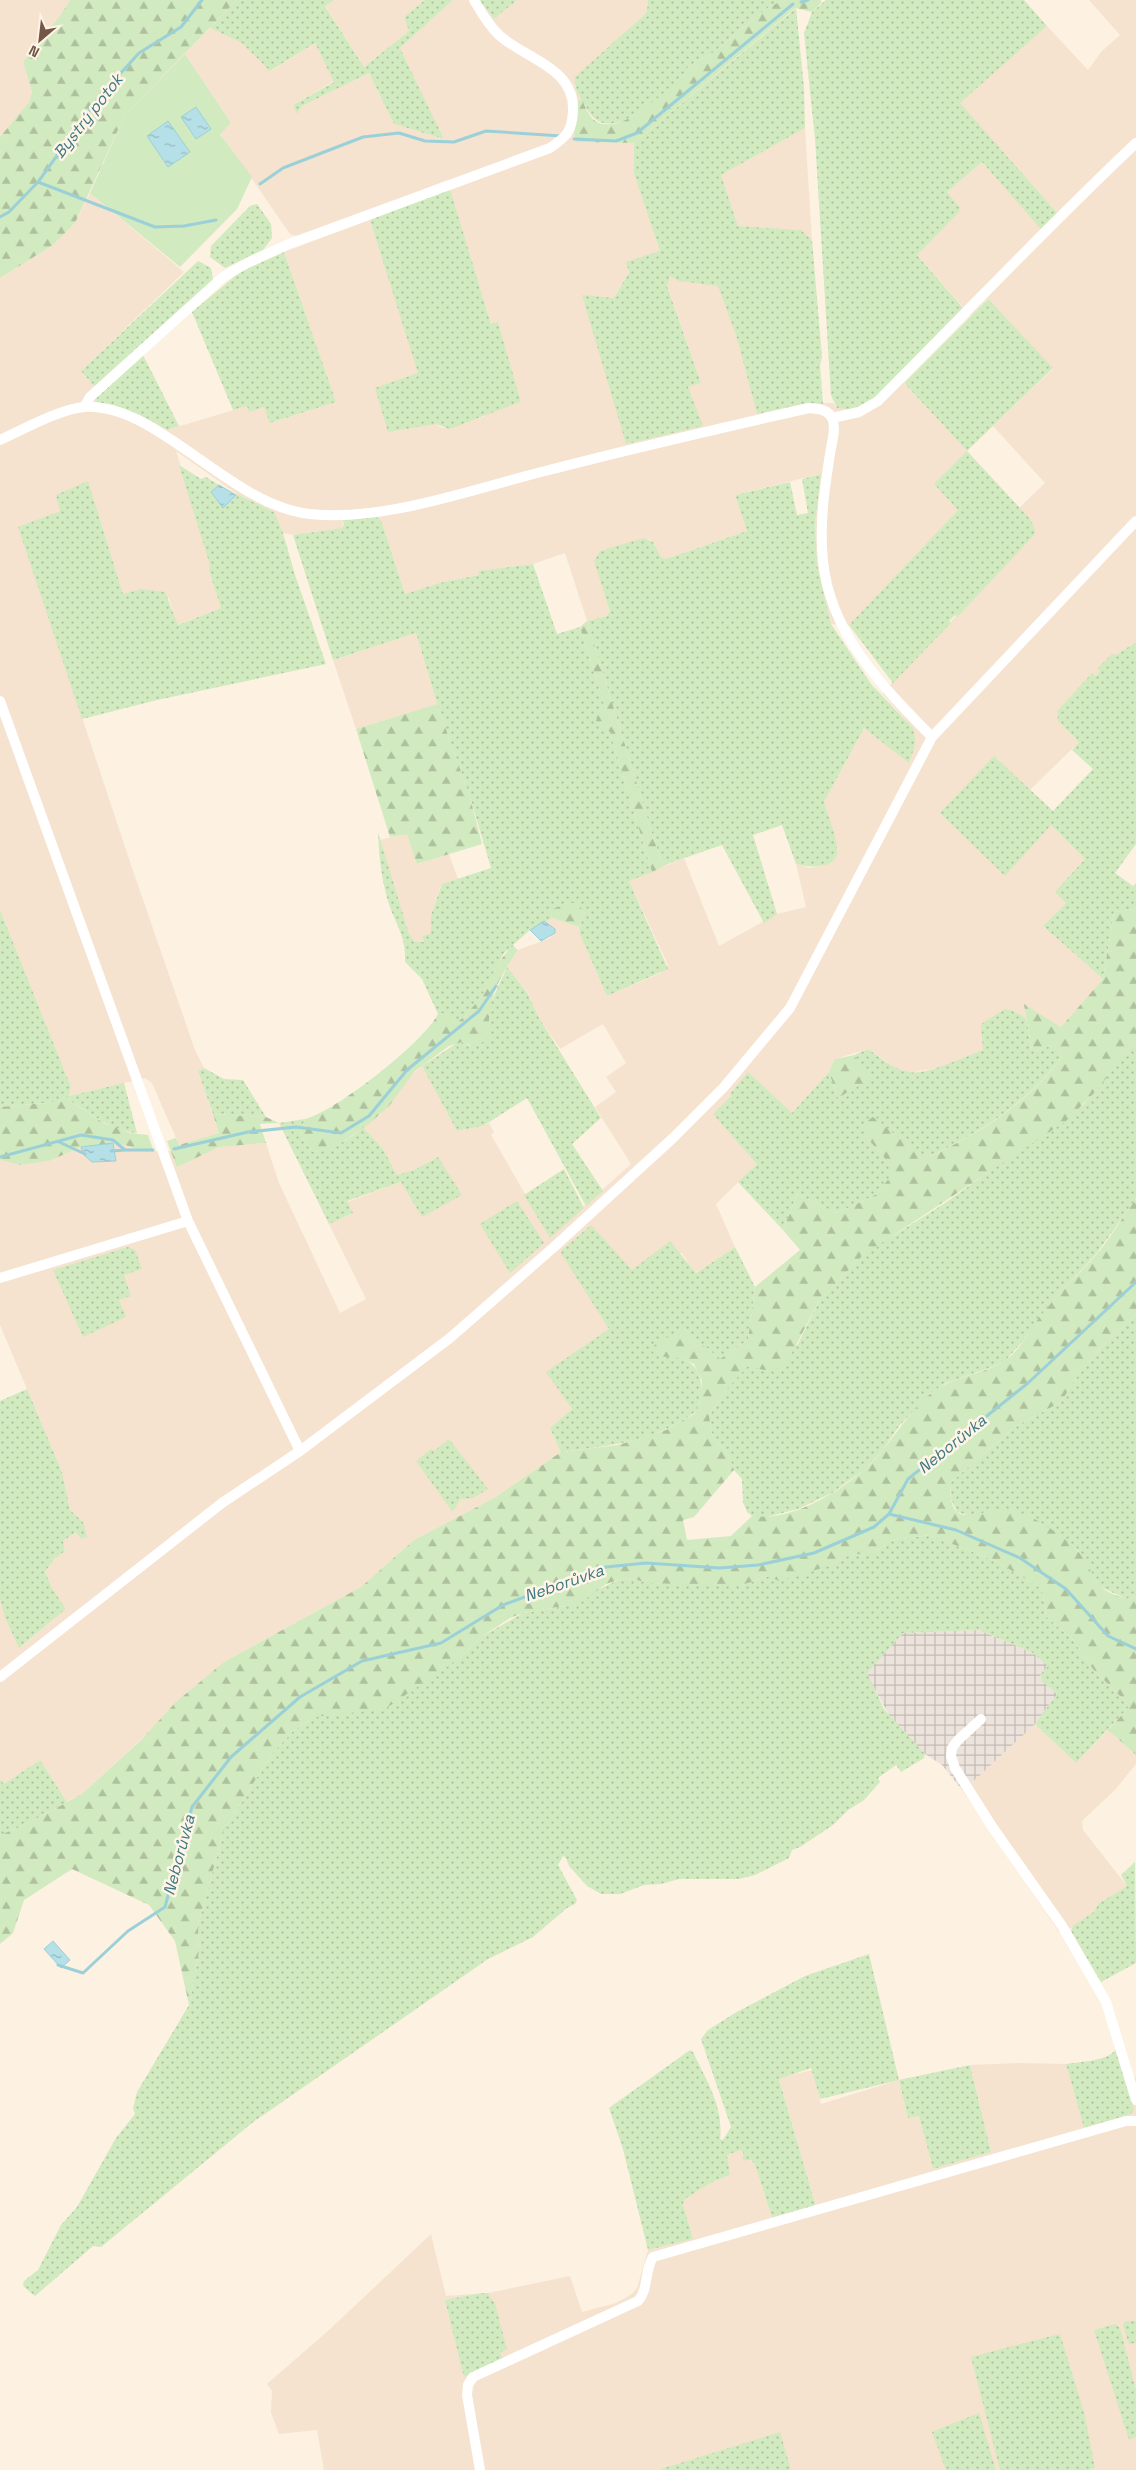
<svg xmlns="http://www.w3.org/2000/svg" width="1136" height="2470" viewBox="0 0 1136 2470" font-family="'Space Grotesk',sans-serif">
	<defs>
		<pattern id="industrial-grid" width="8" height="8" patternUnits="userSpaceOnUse" patternTransform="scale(1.25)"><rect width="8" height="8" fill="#ebe3dc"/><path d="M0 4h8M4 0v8" fill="none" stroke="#c3bbb4"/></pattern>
		<pattern id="grass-dots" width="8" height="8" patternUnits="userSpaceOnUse" patternTransform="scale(1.25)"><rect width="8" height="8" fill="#d1eabf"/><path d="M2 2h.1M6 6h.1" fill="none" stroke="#aec09d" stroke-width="1.8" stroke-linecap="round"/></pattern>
		<pattern id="forest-firs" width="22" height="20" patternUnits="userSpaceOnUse" patternTransform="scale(1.25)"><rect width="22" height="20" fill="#d1eabf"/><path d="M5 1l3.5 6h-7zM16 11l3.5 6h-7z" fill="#aec09d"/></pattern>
		<pattern id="water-ripples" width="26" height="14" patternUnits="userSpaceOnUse" patternTransform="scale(1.25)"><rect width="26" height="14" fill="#b5e0e7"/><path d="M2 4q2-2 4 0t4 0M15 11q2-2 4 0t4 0" fill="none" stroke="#98b8bd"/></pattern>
	</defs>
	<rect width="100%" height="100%" fill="#fdf1e1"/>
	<!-- residential -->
	<path fill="#f5e3cf" d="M0,0H70L59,17L23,62L32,92L29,102L0,137Z
		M334,0H425L404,17L409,31L364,67L325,5Z
		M453,0H479L494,19L517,0H648L647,11L642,17L574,85L582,100L577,102L574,133L577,142L634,143V174L660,251L629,271L614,298L582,296L688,387L701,383L667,285L670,276L680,281L717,284L724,298L736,335L757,414L808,403H833L837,408L898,377L967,451L958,510L849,625L831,624L817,564L815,522L820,474L735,495L747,531L666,559L661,557L653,542L649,539L600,551L596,558L610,611L607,616L587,621L565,553L533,564L478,571L479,575L439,583L405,594L381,520L376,517L343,520L342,528L293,535L283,533L273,512L237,494L176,451L211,565L209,571L221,608L177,625L169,598L123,594L88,482L60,511L19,527L130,862L195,1050L204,1068L198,1071L219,1133L179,1145L152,1083L145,1078L69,1096L71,1087L0,910V278L53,245L75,223L90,193L184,272L81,371L95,387L102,404L127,409L152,420L167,430L247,406L264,407L271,423L336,402L284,252L370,220L436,424L442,428L483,417L489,412L521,402L498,323L491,324L447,180L391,203L297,236L290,234L220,133L231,123L185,54L210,28L242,43L271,71L315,43L334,81L293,105L297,113L302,106L369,73L394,124L444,139L400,48Z
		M1089,0H1136V642L1116,655L1096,676L1092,673L1057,711L1058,721L1079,742L1030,790L994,756L1051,825L1085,859L1056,892L1066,903L1043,926L1103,979L1061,1027L1025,1005L1026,1018L1012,1010L1005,1009L998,1015L984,1050L944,1066L911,1073L896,1068L868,1049L835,1059L829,1072L792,1113L748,1073L731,1096L757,1164L716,1204L735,1247L695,1273L682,1253L632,1270L562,1250L610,1329L547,1372L572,1409L550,1428L561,1452L494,1498L414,1540L361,1587L224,1662L82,1794L67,1802L40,1760L4,1785L0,1779V1599L22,1646L66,1609L52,1588L45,1572L54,1559L65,1551L63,1541L76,1532L83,1522L70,1510L62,1472L0,1325V1160L20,1165L49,1161L81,1147L83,1154L116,1161L113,1143L129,1146L139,1151H171L177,1166L219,1147L266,1143L279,1183L340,1313L366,1299L329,1224L353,1213L347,1202L401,1182L438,1157L416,1169L397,1175L383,1149L363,1127L380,1115L408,1078L422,1066L457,1131L483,1126L489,1123L494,1132L491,1135L550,1237L631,1164L595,1107L616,1092L606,1077L626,1063L603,1024L560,1049L538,1016L527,991L507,967L518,950L550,938L555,929L544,921L552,918L579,927L607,996L661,973L668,965L629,881L684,858L719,946L777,914L806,907L796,864L809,868L823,866L829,863L838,849L824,802L864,728L909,762L912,727L882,693L1036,533L1031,520L1019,508L1045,483L993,426L1053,369L987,299L971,316L917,255L938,233L947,192L982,162L1041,228L959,103L1047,26L1088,70L1101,52L1120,35Z
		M805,128L812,240L801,230L738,226L721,175Z
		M416,633L437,704L356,729L333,660Z
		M407,833L418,864L449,854L458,879L441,885L431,915V933L422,936L424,941L420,943L415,942L409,934L380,840Z
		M1035,1724L1076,1763L1108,1730L1136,1755V1764L1115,1790L1082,1821L1083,1830L1127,1886L1098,1904L1095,1911L1072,1928L1059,1932L963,1791Z
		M1018,2063L1066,2064L1084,2128L1125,2080L1136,2077V2470H324L317,2430L279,2434L271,2413L272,2391L267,2384L329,2330L431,2234L446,2296L488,2293L570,2276L582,2312L616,2303L632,2294L637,2288L648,2250L693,2239L683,2204L685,2199L712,2182L730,2175L727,2155L734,2150H740L755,2165L773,2220L816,2207L779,2078L812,2070L821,2104L899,2080L908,2118L919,2116L933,2169L991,2152L970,2065Z"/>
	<!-- industrial -->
	<path fill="url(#industrial-grid)" d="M979,1630L1033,1653L1048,1666L1040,1676L1042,1681L1057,1694L1035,1724L963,1791L942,1765L925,1754L889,1715L866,1673L903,1633Z"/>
	<!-- grass -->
	<path fill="url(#grass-dots)" d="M237,0H334L325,6L364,67L409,31L404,17L425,0H453L400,48L444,139L394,124L369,73L302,106L297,114L293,105L334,82L315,43L270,71L242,43L210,28Z
		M479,0H517L494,19Z
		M648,0H786L770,6L714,52L688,67L685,74C664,92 610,151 587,109C581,99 573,89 575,77L642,17L647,11Z
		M826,0H1024L1047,26L960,103L1057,213L1041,229L982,162L947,192L960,208L959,212L917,255L964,309L871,403L851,409L837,408L831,395L815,139L804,33L812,12Z
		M796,8L804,88L805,128L721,175L738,226L801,230L812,240L822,357L820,365L823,404L808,403L757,414L736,335L718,286L679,281L670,276L667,286L701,383L688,387L703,426L626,444L582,295L614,298L629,272L626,262L660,251L634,174V143Z
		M450,189L491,324L498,322L521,402C496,410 474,420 450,429L436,424L388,432L375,388L418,373L370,220Z
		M257,204L271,224L272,238L263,250L225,268L210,257L211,246L250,206Z
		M284,252L336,402L270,423L264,407L249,412L247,406L233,410L192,312L240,272Z
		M198,261L211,268L213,280L95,387L81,371Z
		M988,299L1053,368L967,451L1031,520L1036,533L957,617L955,615L949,621L951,623L893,683L849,625L958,510L934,484L967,451L904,383Z
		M143,355L179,426L167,430C145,416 123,405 97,404L95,399Z
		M179,465L201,479L206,477L219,485L211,492L223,508L237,494L274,512L283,533L295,575L326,664L157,700L82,719L18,527L60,511L56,495L88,481L123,594L141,589L165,592L178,625L221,608L209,571L210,565Z
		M821,474L815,522L817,564L831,624L871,684L912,727C918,740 914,749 909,763L864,728L824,802C828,816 835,832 837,847C840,870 809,868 796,864L782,825L753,835L777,914L764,923L722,845L670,863L660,859L587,621L607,616L610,611L594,561L600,551L644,538L653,542L661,557L666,559L747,531L735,495L790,482L797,515L808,513L802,479Z
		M376,517L381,520L405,594L439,583L479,575L478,571L533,564L557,634L580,627L606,710L605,726L610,732L652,872L629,881L668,969L607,996L580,934L579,927L585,912L551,910L552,918L530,930L504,953L482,996L465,1016L455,1024L449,1013L438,1014L422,979L405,962C406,939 399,930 391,910C382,885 379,858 378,832L409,934L415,942H424L422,936L431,933V915L442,884L491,868L470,797L438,707L416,633L333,660L293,535L342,528L344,524L343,520Z
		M1136,642V844L1115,873L1133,886L1136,883V909L1114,912L1103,979L1043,926L1066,903L1055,892L1085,859L1051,825L1005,876L940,813L994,756L1053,811L1093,769L1072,750L1079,742L1058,721L1057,711L1092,673L1096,676L1100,671L1098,668L1112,654L1116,655Z
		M0,910L71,1087L69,1096L124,1083L137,1133C111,1131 92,1114 70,1101L69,1097L57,1102L0,1107Z
		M507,967L527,992L538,1016L601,1118L572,1144L603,1191L586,1206L527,1098L483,1126L457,1131L422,1066L457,1043L462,1042L470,1046L488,1025L489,1007Z
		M1005,1009L1012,1010L1026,1018L1032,1051L1055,1045L1062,1057C1027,1103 981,1132 929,1157L865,1136L884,1157L893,1174L875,1195L837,1213L797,1194L783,1230L738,1182L757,1164L713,1114L731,1096L730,1094L748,1072L792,1113L829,1072L838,1098L869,1079L854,1055L868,1049C881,1058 893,1069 909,1072C924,1076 967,1056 983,1050L981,1024Z
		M1136,1040V1199L1097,1253L1053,1301L1023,1341L1006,1360L995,1366L946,1383L931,1393L899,1426L883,1450L864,1470L832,1493L798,1509L763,1518L752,1516L747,1512L743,1502L742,1479L734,1470L727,1452L713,1438L709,1416L724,1392L748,1365L764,1370L798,1344L819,1301L862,1256L882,1240L896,1234L945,1203L1084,1104Z
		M204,1068L224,1079L243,1080L266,1117L213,1114L198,1071Z
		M305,1119L300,1135L313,1152C331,1150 349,1140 363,1127L383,1149L397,1175L416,1169L438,1157L462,1195L422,1217L401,1182L347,1201L353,1213L329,1224L279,1123Z
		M564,1169L584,1208L550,1238L524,1195Z
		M517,1201L544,1243L510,1273L480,1224Z
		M591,1225L632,1270L670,1241L696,1273L735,1247L755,1287L748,1340L720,1359L684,1329L656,1356C685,1354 704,1364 701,1395C700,1402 698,1411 691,1415C653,1442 606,1446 561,1452L550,1428L572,1409L546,1372L609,1329L561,1253L562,1250Z
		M128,1247L135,1250L142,1269L124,1275L131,1296L119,1300L126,1317L83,1337L53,1270Z
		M1136,1314V1596L1127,1599L1100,1587L1078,1550L1054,1532L1029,1516L1003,1510L971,1516L957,1512L951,1499L950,1483L1016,1426L1061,1402L1076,1378L1097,1352Z
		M27,1389L62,1472L70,1510L83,1522L87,1537L81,1539L76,1532L63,1541L65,1551L54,1559L45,1572L52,1588L66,1609L19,1648L5,1617L0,1599V1401Z
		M449,1439L488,1489L473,1498L460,1499L454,1510L452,1511L416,1461L431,1449L434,1451Z
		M929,1535L996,1561L1042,1589L1046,1616L1073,1640L1093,1669L1130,1706L1076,1763L1035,1724L1057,1694L1042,1681L1040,1675L1048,1666L1033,1653L979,1630L903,1633L867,1673L884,1709L925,1754L924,1758L901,1772L896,1765L878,1778L880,1782L864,1800L848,1810L833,1825L800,1847L792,1850L789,1858L755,1875L739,1879H679L661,1884L644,1885L620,1894H601L587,1886L569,1866L566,1858L563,1856L558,1865L577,1900L575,1904L567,1908L533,1937L488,1959L252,2123L101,2247L93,2246L35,2296L23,2286L24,2281L38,2270L61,2225L77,2207L116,2138L135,2114L133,2109L137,2092L189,2005L199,1952L198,1925L224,1830L271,1755L293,1731L314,1717L330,1714L435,1672L461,1657L481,1637L523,1613L564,1606L618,1580L632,1578L646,1583L742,1585L769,1576L832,1565L847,1554H872L890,1541Z
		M40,1760L67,1802L25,1825L0,1835V1779L4,1784Z
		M1135,1862L1136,1963L1101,1982L1071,1931L1073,1926L1095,1911L1098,1904L1127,1886L1121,1875Z
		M869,1954L899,2080L970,2065L991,2152L933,2169L919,2116L908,2118L899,2080L820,2099L811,2068L779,2079L816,2207L773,2220L755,2165L751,2160H743V2152L740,2150L727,2155L730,2175L712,2182L685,2199L683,2204L693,2239L648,2250L623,2149L609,2108L690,2050L693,2052C706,2080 724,2107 720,2139L723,2140L731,2127L701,2039L708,2030L735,2013L805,1976Z
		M1116,2049L1134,2109L1131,2114L1084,2128L1066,2064C1079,2062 1109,2061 1116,2049Z
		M482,2293H488L495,2304L507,2349L500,2353L503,2358L464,2377L445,2300Z
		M1125,2321H1136V2343L1129,2344L1123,2326Z
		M1115,2324L1120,2328L1136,2390V2437L1129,2440L1094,2330Z
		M1060,2334L1084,2412L1095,2468L1088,2470H1000L971,2357Z
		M979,2413L996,2470H946L932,2432Z
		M780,2432L791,2470H662L661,2469Z"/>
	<!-- forest -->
	<path fill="url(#forest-firs)" d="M70,0H237L125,115L75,223L53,245L0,278V137L29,102L32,92L23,62L59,17Z
		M786,0H820L822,2L812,12L795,8L634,143L576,142L574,133L577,101L582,100C585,106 588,115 594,120C619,140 667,89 685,74L688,67L714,52L770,6Z
		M587,621L660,859L670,863L652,872L610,732L596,721L599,712L606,710L580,627Z
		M437,704L470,797L482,844L417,864L407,834L390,837L356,729Z
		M570,903H576L585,912L579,927L552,918L550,910Z
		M1136,909V1040L1096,1091L1066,1121L862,1256L819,1301L784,1368L764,1370L748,1366L724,1392L709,1416L713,1438L727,1452L734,1470L694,1517L683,1520L687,1540L731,1536L752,1516C795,1523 857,1483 883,1450C898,1431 910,1412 929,1395C952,1375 982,1376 1004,1361C1021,1350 1030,1329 1042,1314C1059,1293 1078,1275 1096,1255C1111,1238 1122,1217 1136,1199V1314L1097,1352L1076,1378L1061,1402L1016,1426L950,1483C949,1531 974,1511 1002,1510C1010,1509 1024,1514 1031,1517C1047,1526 1066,1537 1078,1551C1087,1561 1092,1576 1100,1586C1106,1593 1119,1596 1127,1599L1136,1596V1755L1108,1730L1130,1706L1093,1669L1073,1640L1046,1616L1042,1589L996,1561L929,1535L890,1541L872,1554H847L832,1565L779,1581L769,1576L742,1585L722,1586L646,1583L632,1578L618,1580L606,1584L580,1603L523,1613L510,1618L481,1637L461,1657L385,1709L314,1717L293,1731L271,1755L224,1830L198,1925L199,1952L189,2005L175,1941L149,1905L72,1869L24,1900L13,1933L0,1944V1835L25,1825L82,1794L142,1739L176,1702L224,1662L361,1587L414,1540L494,1498L561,1452L618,1445L666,1430L694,1414L700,1402L702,1381L694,1364L681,1358L656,1356L651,1349L657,1343L684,1329L720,1359L748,1340L755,1287L800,1250L783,1230L797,1194L837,1213L875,1195L892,1175L884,1157L865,1136V1122L873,1117L916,1151L929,1157C981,1133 1028,1103 1062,1057L1055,1045L1032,1051L1024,1004L1061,1027L1103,979L1114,912Z
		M512,945L518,950C500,976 483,1005 491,1037L475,1047L462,1042L449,1046L415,1071L389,1106L370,1123L338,1145L325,1151L313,1152L300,1135L305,1119C335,1112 424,1042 438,1014L449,1012L455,1024L465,1016L482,996L497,965Z
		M854,1055L870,1079L838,1098L829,1072L835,1059Z
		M69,1096L70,1101L104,1123L130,1133L148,1135L154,1152L139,1151L129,1146L113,1143L81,1147L49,1161L20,1165L0,1160V1107L57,1102Z
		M213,1114L266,1117L279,1123L260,1124L266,1143L219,1147L177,1167L167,1141L176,1138L179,1145L219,1133Z"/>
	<!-- park -->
	<path fill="#d1eabf" d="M185,54L231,123L220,134L252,177L237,209L180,267L90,193L125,115Z"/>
	<!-- water -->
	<path fill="url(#water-ripples)" stroke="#9bd0d9" d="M196,107L211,129L196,139L181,117Z
		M168,121L190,152L168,167L147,136Z
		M219,485L236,495L223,508L211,492Z
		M544,921L555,929V933L541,941L530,930Z
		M113,1143L116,1161L92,1162L83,1154L81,1147Z
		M53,1941L70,1960L61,1968L44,1949Z"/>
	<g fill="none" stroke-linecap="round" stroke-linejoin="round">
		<!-- stream -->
		<path stroke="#9bd0d9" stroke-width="3" d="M801,2L808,0
			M574,139L616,141L637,133L793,4
			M38,182L155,227L184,226L216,220
			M260,184L283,168L363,137L399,133L425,141L454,142L486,131L561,136
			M0,217L9,212L38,182L100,96L139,53L181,27L202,0
			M59,1142L85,1154
			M174,1149L248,1132L296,1127L341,1133L369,1116L407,1070L479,1011L496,986
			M111,1151L125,1150
			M0,1157L81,1135L113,1140L125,1150H153
			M889,1514L956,1530L1020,1558L1066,1589L1108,1636L1136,1649
			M58,1965L83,1973L128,1931L165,1907L192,1807L231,1757L300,1697L362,1661L441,1643L503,1605L606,1567L646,1563L720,1568L758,1565L814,1553L874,1527L889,1514L908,1479L1028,1383L1136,1282"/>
		<!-- minor -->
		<path stroke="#fff" stroke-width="10" d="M84,407L90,397L223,277L249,262L289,244L550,148C566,137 572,132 573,111C575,67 525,59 499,35C488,25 481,12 474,0
			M832,418L859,412L878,401C964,315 1048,226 1136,143
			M0,440C22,430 60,409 84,407C157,402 230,506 310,514C384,522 473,489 545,471C633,448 721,428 809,408C817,409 828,409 832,418C836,426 833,439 831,448C825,485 819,522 823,561C830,634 883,687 932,737
			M0,701L188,1221L300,1451
			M0,1278L188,1221
			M0,1677L222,1503L300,1451L450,1338L554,1247L673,1138L724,1087L790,1008L932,737L1136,521
			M981,1719L958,1740L952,1748L951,1756L955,1768L991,1825L1062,1926L1106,2002L1136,2100
			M480,2470L467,2395L468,2385L473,2377L638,2301C649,2289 644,2271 653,2257L1126,2121H1136"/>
	</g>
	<g text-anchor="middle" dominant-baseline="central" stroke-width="5" stroke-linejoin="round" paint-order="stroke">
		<!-- water labels -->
		<g font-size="16" font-style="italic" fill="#3d7882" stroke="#fff5e7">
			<text transform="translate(88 116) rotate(-52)">Bystrý potok</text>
			<text transform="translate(952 1444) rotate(-39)">Neborůvka</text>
			<text transform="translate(564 1583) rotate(-19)">Neborůvka</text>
			<text transform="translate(179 1855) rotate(-75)">Neborůvka</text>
		</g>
	</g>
	<!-- north arrow -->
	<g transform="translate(40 40) rotate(208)" stroke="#fff5e7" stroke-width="4" paint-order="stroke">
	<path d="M0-4L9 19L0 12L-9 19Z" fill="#745647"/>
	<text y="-8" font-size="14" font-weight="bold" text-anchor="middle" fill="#745647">N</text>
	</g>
</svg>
